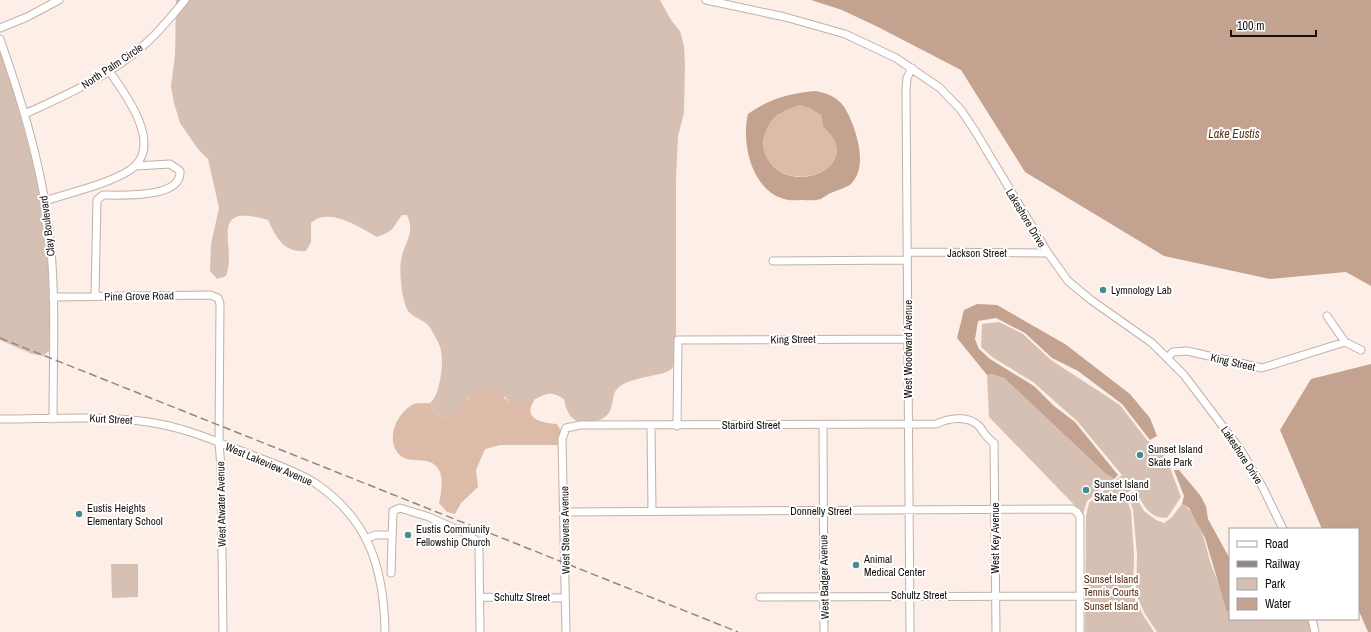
<svg xmlns="http://www.w3.org/2000/svg" width="1371" height="632" viewBox="0 0 1371 632" font-family="'Archivo Narrow',sans-serif">
	<rect width="100%" height="100%" fill="#fdefe8"/>
	<!-- green -->
	<path fill="#d6c0b4" d="M176,0H660L671,20L680,31L684,46L685,64L684,113L678,136L676,178V340C676,349 677,358 673,367C668,377 632,375 618,388C611,394 614,407 608,414C600,424 576,427 569,414C566,409 565,404 564,399C550,390 547,394 535,399C528,402 517,404 510,404L505,397H469L457,413L449,418C439,419 433,412 430,403C440,396 444,362 441,351C440,344 434,335 431,329C426,320 415,319 409,312C402,304 399,272 401,261C403,243 416,235 407,215H402C391,230 395,230 377,237C361,228 328,206 311,223V242L306,251C283,253 276,237 268,220C205,202 238,246 226,276L217,279L210,271L211,244L219,208L208,159L198,149L180,123L174,103L171,86L175,55Z
		M0,43L7,64L38,183L47,236L50,320L49,351L43,356L32,354L0,340Z
		M999,322L1023,334L1051,360L1120,405L1147,440L1166,457L1181,497L1167,518C1147,518 1143,503 1134,488L1125,494L1131,511L1134,555L1133,595L1143,615L1154,632H1085L1086,516L1089,503L1122,475L1077,421L1033,382L992,357L981,347L982,324Z
		M991,374L1004,378L1106,474L1114,479L1116,477L1087,501L1083,514L989,417L987,375Z
		M1133,492L1144,511L1156,520L1164,523L1171,518L1182,504C1202,516 1205,547 1212,567C1218,582 1223,596 1228,612L1230,610V619H1308L1311,632H1157L1145,614L1136,594L1137,555L1133,510L1128,495Z
		M111,564H138V597L112,598Z"/>
	<!-- forest -->
	<path fill="#dcbba8" d="M800,105L810,107L821,115L823,127C867,164 794,197 769,161C764,154 762,149 764,141C767,116 779,113 800,105Z
		M479,390L498,391L510,404L535,399C521,419 542,423 557,424L563,435L560,445H500L485,449L476,470L478,487L461,503L455,514L447,512L439,503C441,494 444,478 439,470C430,453 407,467 397,452C386,436 398,413 412,405C417,402 425,404 430,403C433,412 439,419 449,418C460,410 467,397 479,390Z"/>
	<!-- water -->
	<path fill="#c3a390" fill-rule="evenodd" d="M811,0H1371V286L1346,272L1270,279L1164,256L1025,172L961,70L878,27L842,10Z
		M815,91C838,95 845,104 853,125C859,142 866,169 851,184C846,188 837,190 831,193C828,194 824,197 821,199C815,201 808,200 802,200C796,200 790,201 784,199C751,190 741,142 748,114C769,99 790,93 815,91ZM800,105L810,108L821,115L823,127C867,164 794,198 769,161C764,153 762,147 764,138C770,115 779,113 800,105Z
		M977,304L997,305L1065,344L1130,394L1150,418L1157,436L1150,440L1122,404L1078,371L1052,358L1025,333L996,318L978,321L975,339L979,349L990,359L1034,386L1054,406L1075,422L1118,475L1114,479L1106,474L1004,378L991,374L987,375L957,338L964,310Z
		M1371,364V632H1368L1358,609V529H1322L1280,430L1311,379Z
		M1174,470H1179L1200,495L1206,506L1208,519L1230,559V610L1227,612L1205,538L1189,508L1182,504L1184,496Z"/>
	<g fill="none" stroke-linecap="round" stroke-linejoin="round">
		<!-- minor casing -->
		<g stroke="#c1b1a8" stroke-width="9">
			<path id="minor" d="M706,0L785,17L845,34L896,58L940,88L961,110L975,131L1048,253L1068,281L1091,300L1152,343L1184,375L1240,449L1262,486L1283,529
				M0,28L27,17L59,0
				M0,39C20,96 38,154 47,215C57,282 53,351 53,419
				M25,114C66,95 110,76 144,45C159,32 172,16 185,0
				M45,201C68,193 118,182 135,166C161,141 124,92 109,71
				M907,252L1048,253
				M773,261L907,260
				M95,296L97,200L103,195C121,195 182,199 180,171L170,164L136,166
				M53,297L210,295L218,298L220,304L219,442L221,468L223,632
				M1327,316L1345,342
				M1168,357L1173,352L1187,351L1262,368L1345,342L1361,350
				M0,419C49,419 99,415 148,422C185,427 220,443 254,456C275,464 296,471 315,483C370,520 384,570 385,632
				M823,425L824,632
				M651,426L652,511
				M677,426L678,340L908,339
				M564,512L1072,509L1077,512L1080,517V632
				M366,539L375,535H392
				M391,573L393,511L400,508L429,517L463,532L476,540L479,547L480,632
				M480,597L565,598
				M760,597L1079,596
				M1312,619L1315,632
				M566,632L562,439L566,428L580,425L936,424C949,418 967,415 979,426C984,432 986,438 994,443L996,632
				M910,632L906,89L907,78L912,68"/>
		</g>
		<!-- minor -->
		<use href="#minor" stroke="#fff" stroke-width="7"/>
		<!-- rail -->
		<path stroke="#918782" stroke-width="1.5" stroke-dasharray="8 4" stroke-linecap="butt" d="M0,338L738,632"/>
	</g>
	<!-- markers -->
	<g fill="#458d92" stroke="#fff" stroke-width="1.5">
		<circle cx="1103" cy="290" r="4"/>
		<circle cx="1140" cy="455" r="4"/>
		<circle cx="1086" cy="490" r="4"/>
		<circle cx="79" cy="514" r="4"/>
		<circle cx="408" cy="535" r="4"/>
		<circle cx="856" cy="565" r="4"/>
	</g>
	<g text-anchor="middle" dominant-baseline="central" stroke-width="4" stroke-linejoin="round" paint-order="stroke">
		<!-- street labels -->
		<g font-size="11" fill="#15100d" stroke="#fff">
			<text transform="translate(112 66) rotate(-34)">North Palm Circle</text>
			<text transform="translate(1026 218) rotate(59)">Lakeshore Drive</text>
			<text transform="translate(47 226) rotate(-97)">Clay Boulevard</text>
			<text x="977" y="253">Jackson Street</text>
			<text transform="translate(139 296) rotate(-1)">Pine Grove Road</text>
			<text transform="translate(793 339) rotate(-1)">King Street</text>
			<text transform="translate(908 349) rotate(-90)">West Woodward Avenue</text>
			<text transform="translate(1233 362) rotate(13)">King Street</text>
			<text transform="translate(111 419) rotate(3)">Kurt Street</text>
			<text x="751" y="425">Starbird Street</text>
			<text transform="translate(1242 455) rotate(57)">Lakeshore Drive</text>
			<text transform="translate(269 464) rotate(23)">West Lakeview Avenue</text>
			<text transform="translate(221 504) rotate(-91)">West Atwater Avenue</text>
			<text x="821" y="511">Donnelly Street</text>
			<text transform="translate(565 530) rotate(-91)">West Stevens Avenue</text>
			<text transform="translate(995 538) rotate(-90)">West Key Avenue</text>
			<text transform="translate(824 577) rotate(-91)">West Badger Avenue</text>
			<text x="919" y="595">Schultz Street</text>
			<text x="522" y="597">Schultz Street</text>
		</g>
		<!-- poi labels -->
		<g font-size="11" fill="#15100d" stroke="#fff" text-anchor="start">
			<text x="1111" y="290">Lymnology Lab</text>
			<text x="1148" y="449">Sunset Island<tspan x="1148" dy="13">Skate Park</tspan></text>
			<text x="1094" y="484">Sunset Island<tspan x="1094" dy="13">Skate Pool</tspan></text>
			<text x="87" y="508">Eustis Heights<tspan x="87" dy="13">Elementary School</tspan></text>
			<text x="416" y="529">Eustis Community<tspan x="416" dy="13">Fellowship Church</tspan></text>
			<text x="864" y="559">Animal<tspan x="864" dy="13">Medical Center</tspan></text>
		</g>
		<!-- park labels -->
		<g font-size="11" fill="#5e3114" stroke="#fff">
			<text x="1111" y="579">Sunset Island<tspan x="1111" dy="13">Tennis Courts</tspan></text>
			<text x="1111" y="606">Sunset Island</text>
		</g>
		<!-- water labels -->
		<g font-size="12" font-style="italic" fill="#5b2f12" stroke="#fff">
			<text x="1234" y="134">Lake Eustis</text>
		</g>
	</g>
	<!-- legend -->
	<rect x="1229" y="528" width="130" height="92" fill="#ffffff" stroke="#a19f9e"/>
	<rect x="1237" y="541" width="20" height="6" fill="#ffffff" stroke="#a19f9e"/>
	<text x="1265" y="548" font-size="12" fill="#15100d">Road</text>
	<rect x="1237" y="561" width="20" height="6" fill="#918782" stroke="#a19f9e"/>
	<text x="1265" y="568" font-size="12" fill="#15100d">Railway</text>
	<rect x="1237" y="578" width="20" height="12" fill="#d6c0b4" stroke="#a19f9e"/>
	<text x="1265" y="588" font-size="12" fill="#15100d">Park</text>
	<rect x="1237" y="598" width="20" height="12" fill="#c3a390" stroke="#a19f9e"/>
	<text x="1265" y="608" font-size="12" fill="#15100d">Water</text>
	<!-- scale -->
	<path d="M1231 30v6h85v-6" fill="none" stroke="#15100d" stroke-width="2"/>
	<text x="1237" y="30" font-size="12" fill="#15100d" stroke="#ffffff" stroke-width="3" paint-order="stroke">100 m</text>
</svg>
